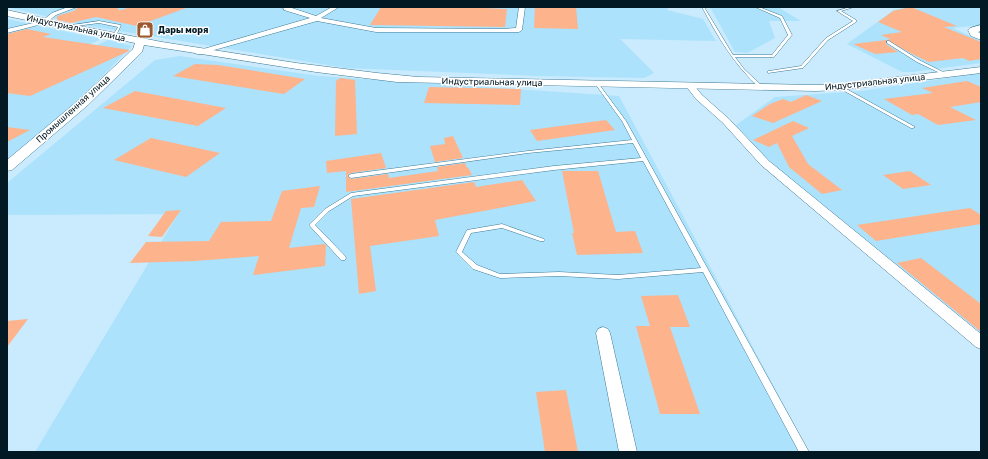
<svg xmlns="http://www.w3.org/2000/svg" width="988" height="459" viewBox="0 0 988 459" font-family="Rubik,sans-serif">
	<rect width="100%" height="100%" fill="#c9ebfd"/>
	<!-- built -->
	<path fill="#ace2fc" d="M7,7H669L667,10L703,19L716,41L620,39L654,73L644,78L537,76L346,68L83,25Z
		M710,7H778L801,21H769L775,38L747,53L735,52Z
		M909,7H981V25L953,28L981,41V63L912,72H902L847,44L894,10Z
		M7,19L101,39L7,85Z
		M108,40L132,46L73,106L7,160V88Z
		M180,56L319,76L619,96L809,452H35L178,214L7,215V183L155,60Z
		M981,73V333L769,163L736,125L775,97L861,91Z"/>
	<!-- building -->
	<path fill="#fdb38b" d="M78,7H118V10H121L131,7H185L186,8L137,26L96,17L71,23L57,20V16L74,11Z
		M381,7H461L507,9L505,27L370,25Z
		M535,7H576L578,29L534,28Z
		M911,7L957,26L944,27L981,42V59L969,61L963,58L929,62L912,54L887,40L890,39L881,35L902,32L878,22L893,11Z
		M27,29L51,34L43,37L130,50L127,52L30,96L7,93V34Z
		M887,40L886,41V44L898,52L875,54L853,44Z
		M195,64L218,65L305,79L284,94L173,76Z
		M340,78L355,80L357,134L335,136L336,81Z
		M967,81L981,87V102L950,107L976,120L938,125L918,114L912,115L884,99L933,93L922,88Z
		M429,87L521,89L520,105L424,103Z
		M135,91L226,108L198,126L103,108Z
		M806,95L822,101L773,123L752,116L770,104L783,99L791,102Z
		M606,120L615,130L537,141L530,130Z
		M793,121L809,128L792,136L808,164L842,190L822,194L789,167L777,143L769,147L753,140Z
		M7,127L30,130L7,142Z
		M453,136L463,158L435,162L430,146L445,144L444,138Z
		M151,138L220,153L186,177L114,160Z
		M381,153L386,168L351,173L347,176L351,179L388,174L389,178L438,171L437,167L465,163L467,168L468,167L472,175L346,192V171L327,173L326,161Z
		M562,171H598L616,232L635,231L643,253L577,255L572,233H574Z
		M910,171L931,185L903,189L883,175Z
		M522,180L536,201L435,220L439,236L370,246L376,291L359,294L351,199L474,182L476,187Z
		M320,186L314,207L301,208L289,248L324,244L326,245L325,266L253,275L259,256L195,261L130,263L146,242L209,241L221,222L271,221L282,191Z
		M970,208L981,215V224L876,241L857,225Z
		M181,210L162,237L148,236L166,211Z
		M921,258L981,304V332L897,263Z
		M678,295L690,327H670L700,414H660L636,326H650L641,296Z
		M28,319L7,347V321Z
		M566,390L578,452H545L536,392Z"/>
	<g fill="none" stroke-linecap="round" stroke-linejoin="round">
		<!-- service casing -->
		<g stroke="#407993" stroke-width="1">
			<path id="service" d="M702,7H704L733,55H772L788,35L780,18L755,7H759L782,16L792,35L774,57H735L744,69L762,86V88H760C734,65 718,37 702,7Z
				M850,7H854L841,11L856,20V22L828,40L803,68L768,73V71H769L801,66L826,38L853,21L837,11Z
				M99,21L121,25L115,38L112,37L118,27L99,23L68,27L66,26Z
				M887,41H889L919,60L947,74L944,75L917,62L887,43Z
				M596,83H598L626,121L809,452H799L703,272L618,279L559,276L500,278L473,269L456,252L467,230L502,224L544,239L545,240L544,241H540L502,228L471,233L462,252L477,265L500,274L559,272L618,275L701,268L643,161L554,170L353,196L329,211L315,225L345,256L346,258L345,260H341L309,225L325,209L351,193L554,166L641,158L633,143L528,153L351,178L348,176L351,174L528,151L632,140L622,121L596,85Z
				M839,86H841L915,127L913,128H911L839,88Z"/>
		</g>
		<!-- minor casing -->
		<g stroke="#407993" stroke-width="1">
			<path id="minor" d="M68,7H77L56,15L46,23L7,33V29L42,21L52,13Z
				M283,7H289L316,16L332,7H339L321,18L376,28L500,29L516,28L519,7H525L522,30L519,32H376L317,21L200,54H197L193,52L310,18L284,10Z
				M687,84H693L702,95L729,119L769,161L981,334V349L976,347L761,165L723,123L696,99L686,86Z
				M603,327L608,329L610,333L637,452H619L596,333L598,329Z"/>
		</g>
		<!-- secondary casing -->
		<g stroke="#407993" stroke-width="1">
			<path id="secondary" d="M7,10L69,24L162,42L296,63L377,73L418,77L815,85L840,84L981,67V73L840,90L815,91L397,82L316,72L144,45L142,52L88,105L12,170L7,171V160L80,99L133,49L135,43L7,16Z
				M981,25V31L978,32L981,34V40L971,36L968,30L970,28Z"/>
		</g>
		<!-- service -->
		<use href="#service" fill="#fff" fill-rule="evenodd"/>
		<!-- minor -->
		<use href="#minor" fill="#fff" fill-rule="evenodd"/>
		<!-- secondary -->
		<use href="#secondary" fill="#fff" fill-rule="evenodd"/>
	</g>
	<!-- icons -->
	<defs>
		<g id="shop-square" transform="scale(0.9)"><rect x="-9" y="-9" width="18" height="18" rx="4" fill="#9e582e" stroke="#fff"/><path d="M-5-2.5h2.3a2.7 3.5 0 0 1 5.4 0H5L5.5 6h-11ZM-1.5-2.5h3a1.5 2.3 0 0 0-3 0Z" fill="#fff"/></g>
	</defs>
	<g fill-rule="evenodd">
		<use href="#shop-square" x="145" y="30"/>
	</g>
	<g text-anchor="middle" dominant-baseline="central" stroke-width="3" stroke-linejoin="round" paint-order="stroke">
		<!-- far-street labels -->
		<g font-size="9" fill="#021822" stroke="#fff">
			<text transform="translate(76 28) rotate(12)">Индустриальная улица</text>
			<text transform="translate(492 82) rotate(1)">Индустриальная улица</text>
			<text transform="translate(875 82) rotate(-6)">Индустриальная улица</text>
			<text transform="translate(73 109) rotate(-42)">Промышленная улица</text>
		</g>
		<!-- far-poi labels -->
		<g font-size="9" font-weight="bold" fill="#021822" stroke="#fff" text-anchor="start">
			<text x="158" y="30">Дары моря</text>
		</g>
	</g>
	<!-- border -->
	<rect width="988" height="459" fill="none" stroke="#021822" stroke-width="16"/>
</svg>
